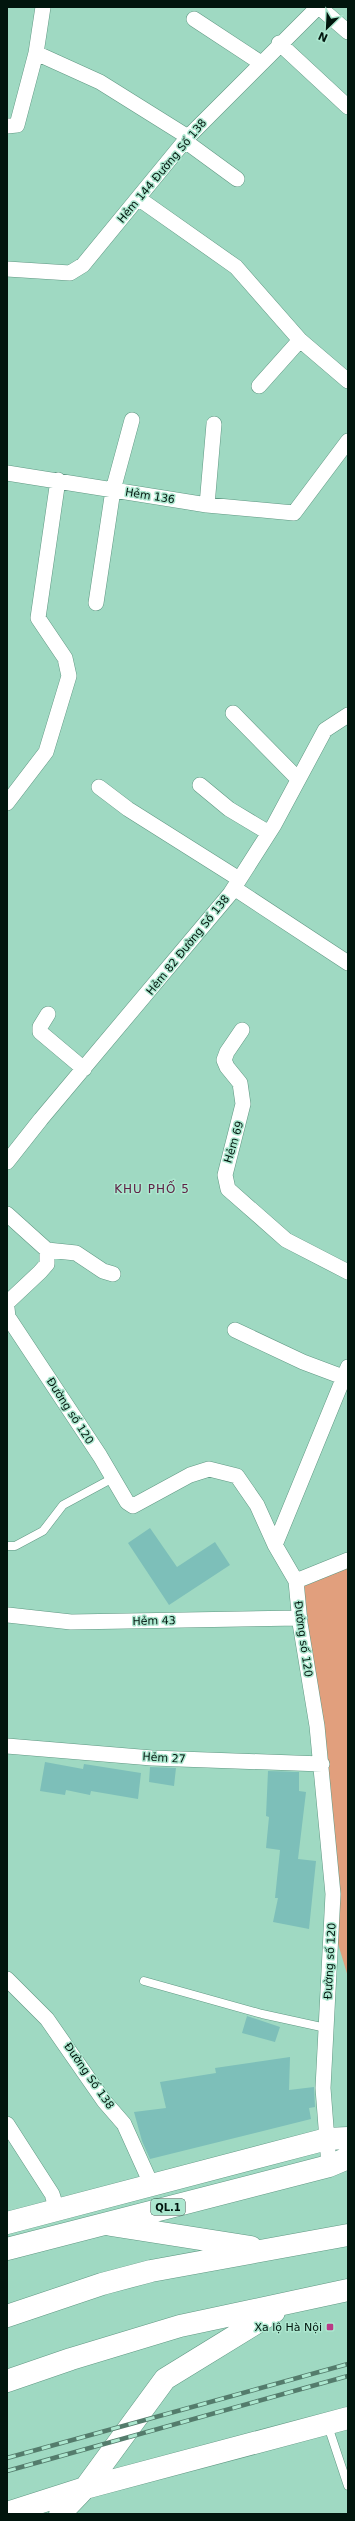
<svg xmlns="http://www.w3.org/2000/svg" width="355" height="2521" viewBox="0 0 355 2521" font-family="'DejaVu Sans',sans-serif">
	<rect width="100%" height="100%" fill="#9fd9c2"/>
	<!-- green -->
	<path fill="#e19f7d" d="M348,1562V1977L333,1927L301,1586Z"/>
	<!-- building -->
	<path fill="#7dbfb9" d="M150,1528L177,1567L215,1542L230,1565L169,1605L128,1543Z
		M45,1762L83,1769L84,1764L141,1773L138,1799L91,1791L90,1795L66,1790L65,1795L40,1791Z
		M150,1767L176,1768L174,1786L149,1782Z
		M268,1771L299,1772V1791L306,1792L298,1859L316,1861L309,1929L273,1922L278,1898H275L280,1850L266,1848L269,1817L266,1816Z
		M247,2016L280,2027L275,2042L242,2033Z
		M290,2057L289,2090L314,2087L315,2107L309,2108L311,2119L150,2159L142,2141L134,2112L166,2108L160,2082L216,2073L215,2068Z"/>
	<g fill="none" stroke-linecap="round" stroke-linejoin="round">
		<!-- lane casing -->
		<g stroke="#609883" stroke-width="9">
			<path id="lane" d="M7,1546H15L43,1531L63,1505L113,1478
				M144,1981L262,2014L326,2028
				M327,2423L348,2486"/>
		</g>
		<!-- street casing -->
		<g stroke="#609883" stroke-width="16">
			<path id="street" d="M319,7L348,32
				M194,19L261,63
				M279,43L348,107
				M36,53L100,82L188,137
				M7,126L17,125L36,53L43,7
				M185,141L237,179
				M138,198L236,267L300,340L348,381
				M7,269L70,273L83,265L188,137L318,7
				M259,386L300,340
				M7,473L207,505L294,513L348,441
				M207,505L214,424
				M96,603L113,490L132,420
				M233,713L297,778
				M200,785L229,809L269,833
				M99,787L128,809L239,879
				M7,803L46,752L69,676L65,658L38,618L58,480
				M234,888L348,963
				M48,1014L40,1027V1032L84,1069
				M242,1030L227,1052L224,1060L227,1067L240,1083L243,1104L225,1175L228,1189L286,1240L348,1272
				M7,1162L41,1119L230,894L274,825L325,730L348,715
				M7,1214L47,1250V1264L40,1272L7,1303
				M47,1250L76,1253L103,1271L113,1274
				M7,1308L8,1317L100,1456L127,1502L133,1506L190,1475L209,1469L237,1476L257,1505L275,1545L296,1581L300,1623L317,1726L333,1894L323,2088L329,2166
				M235,1330L303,1362L343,1377
				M275,1545L348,1367
				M296,1581L348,1560
				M8,1615L71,1622L300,1618
				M7,1746L152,1758L322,1764
				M7,1979L47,2019L104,2101L124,2124L152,2186
				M7,2124L52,2194L57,2210"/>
		</g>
		<!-- highway casing -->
		<g stroke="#609883" stroke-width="23">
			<path id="highway" d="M7,2223L327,2139L348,2138
				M111,2225L251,2247
				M7,2249L329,2166L348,2158
				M7,2316L102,2284L151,2271L348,2235
				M7,2381L71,2359L180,2326L348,2290
				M7,2513L85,2488L348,2418
				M60,2514L85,2488L165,2379L274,2312"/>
		</g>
		<!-- lane -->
		<use href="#lane" stroke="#fff" stroke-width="8"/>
		<!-- street -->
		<use href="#street" stroke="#fff" stroke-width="15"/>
		<!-- highway -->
		<use href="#highway" stroke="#fff" stroke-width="22"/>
		<!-- rail casing -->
		<g stroke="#547c6c" stroke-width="4.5">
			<path id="rail" d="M7,2458L348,2364
				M7,2471L348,2376"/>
		</g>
		<!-- rail -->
		<use href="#rail" stroke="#ace7cf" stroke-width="3" stroke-dasharray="9" stroke-linecap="butt"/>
	</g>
	<!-- markers -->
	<rect fill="#ba3a86" stroke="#ace7cf" stroke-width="1.5" x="326" y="2323" width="8" height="8" rx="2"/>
	<g text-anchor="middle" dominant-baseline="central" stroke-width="3" stroke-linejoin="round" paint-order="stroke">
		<!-- shield labels -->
		<rect fill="#ace7cf" stroke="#345447" stroke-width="1" x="151" y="2199" width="34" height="16" rx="3"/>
		<g font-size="10" font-weight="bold" fill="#01150d">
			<text x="168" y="2207">QL.1</text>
		</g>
		<!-- street labels -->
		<g font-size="11" fill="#01150d" stroke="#ace7cf">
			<text transform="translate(162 171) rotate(-50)">Hẻm 144 Đường Số 138</text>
			<text transform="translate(150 496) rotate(9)">Hẻm 136</text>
			<text transform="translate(188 945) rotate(-51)">Hẻm 82 Đường Số 138</text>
			<text transform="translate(234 1142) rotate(-73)">Hẻm 69</text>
			<text transform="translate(70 1411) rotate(57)">Đường số 120</text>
			<text transform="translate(154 1621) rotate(-1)">Hẻm 43</text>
			<text transform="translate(303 1639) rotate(82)">Đường số 120</text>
			<text transform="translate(164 1758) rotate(3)">Hẻm 27</text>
			<text transform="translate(330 1961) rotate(-87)">Đường số 120</text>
			<text transform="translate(89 2076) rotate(55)">Đường Số 138</text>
		</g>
		<!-- poi labels -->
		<g font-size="11" fill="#01150d" stroke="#ace7cf" text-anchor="end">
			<text x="322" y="2327">Xa lộ Hà Nội</text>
		</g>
		<!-- neighbourhood labels -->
		<g font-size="12" letter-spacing="1" fill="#5f2145" stroke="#ace7cf">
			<text x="152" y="1189">KHU PHỐ 5</text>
		</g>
	</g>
	<!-- border -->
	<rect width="355" height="2521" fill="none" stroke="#01150d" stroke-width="16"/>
	<!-- north arrow -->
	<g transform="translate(327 28) rotate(204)" stroke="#ace7cf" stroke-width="3" paint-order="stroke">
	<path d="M0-3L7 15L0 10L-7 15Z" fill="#01150d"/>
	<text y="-6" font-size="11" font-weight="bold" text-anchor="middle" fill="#01150d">N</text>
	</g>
</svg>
